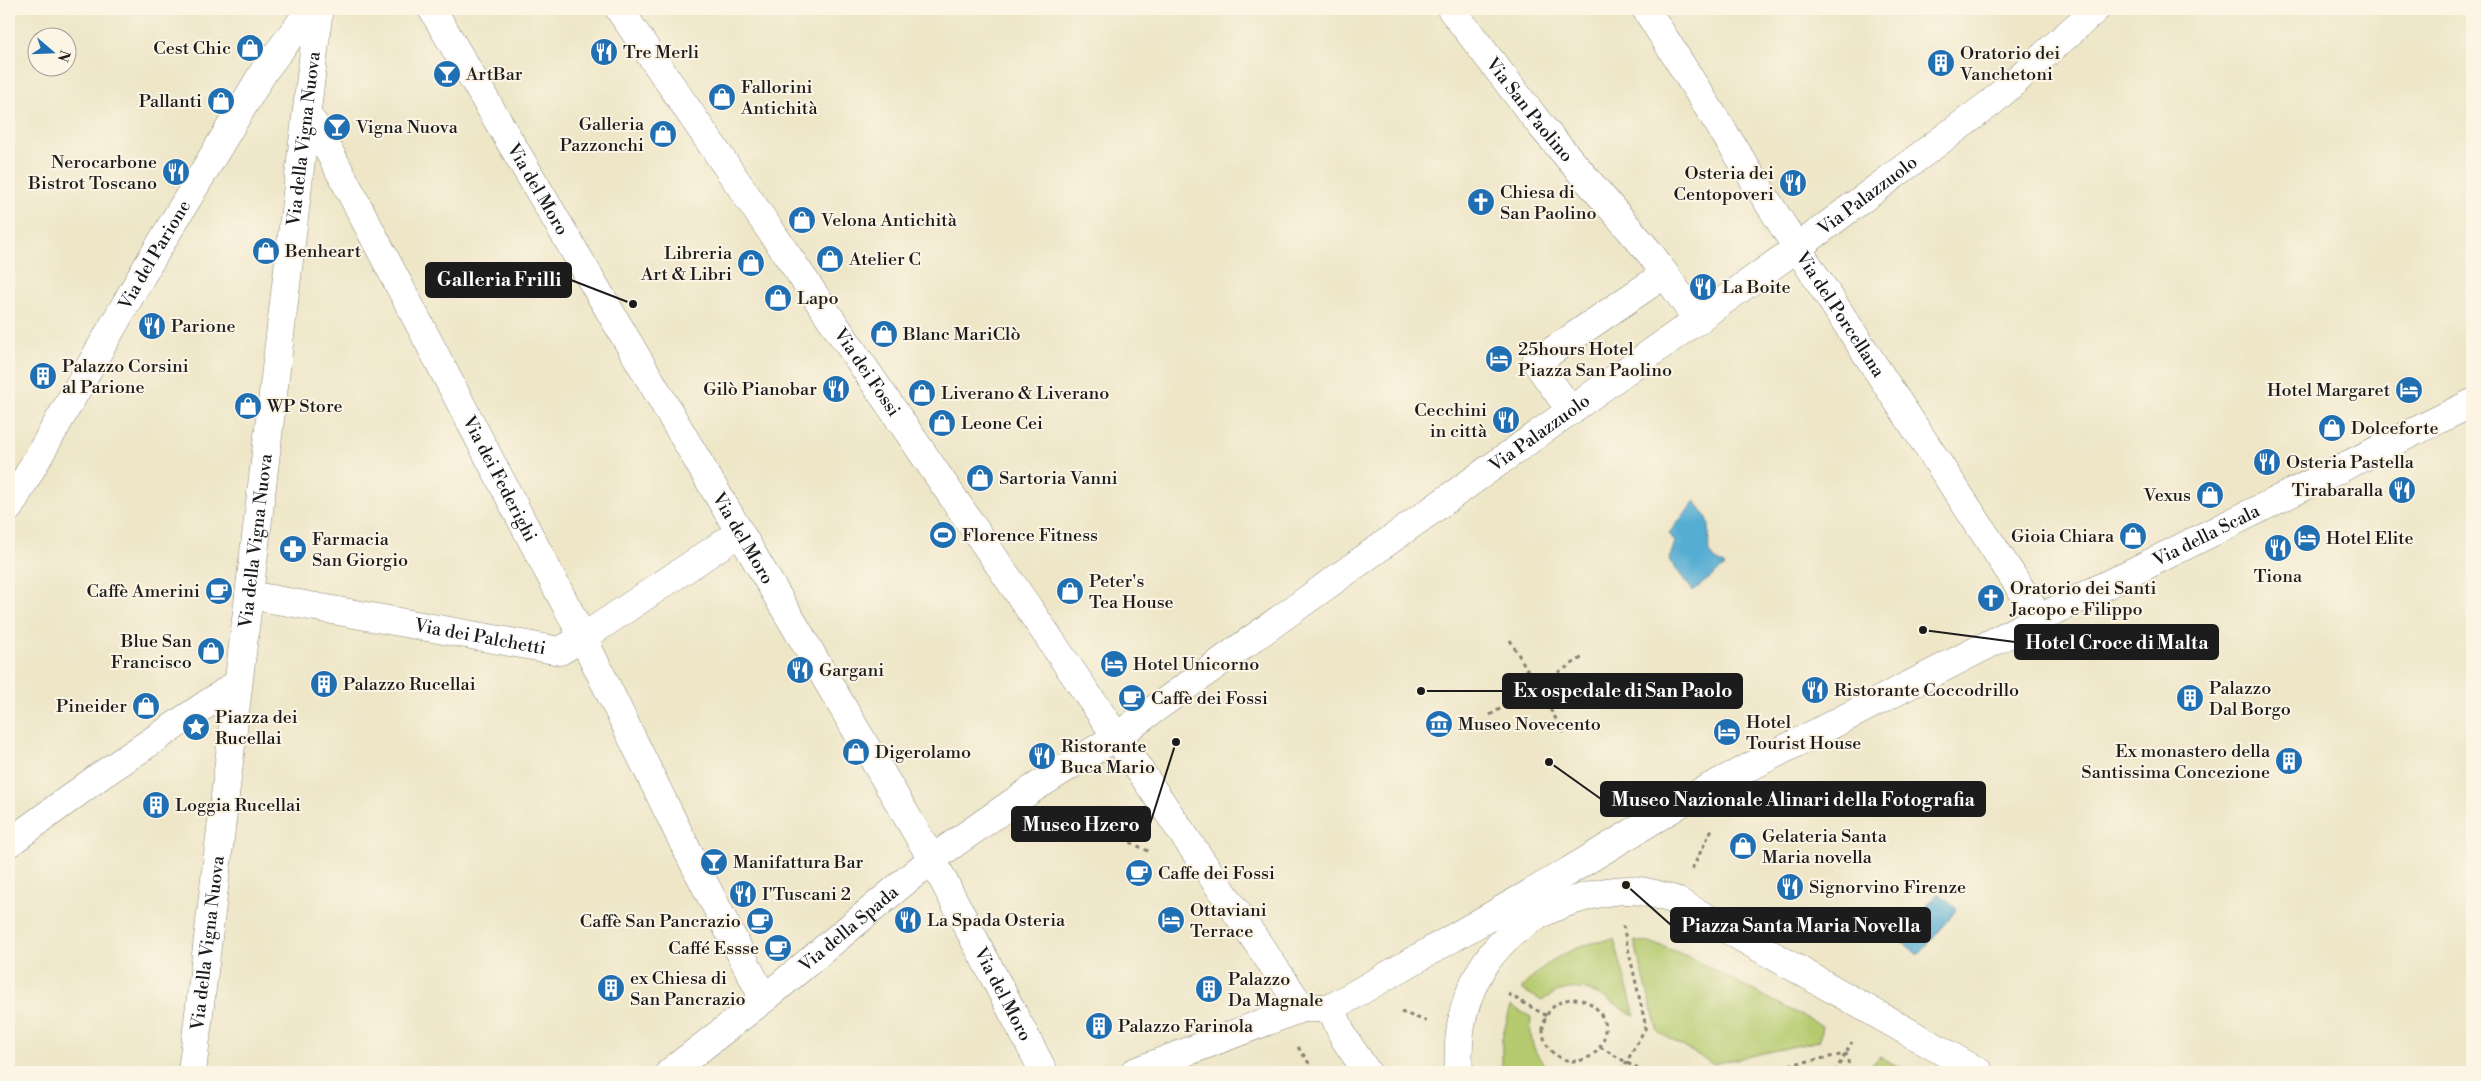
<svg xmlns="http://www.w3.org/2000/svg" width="2481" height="1081" viewBox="0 0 2481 1081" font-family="'Libre Bodoni',serif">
	<rect width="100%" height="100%" fill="#fcf5e5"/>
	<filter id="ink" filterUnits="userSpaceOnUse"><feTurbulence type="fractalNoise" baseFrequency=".02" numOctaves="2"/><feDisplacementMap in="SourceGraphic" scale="10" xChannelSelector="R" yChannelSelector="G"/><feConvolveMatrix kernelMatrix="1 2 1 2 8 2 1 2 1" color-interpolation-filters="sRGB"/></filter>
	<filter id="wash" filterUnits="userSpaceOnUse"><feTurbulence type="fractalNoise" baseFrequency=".0096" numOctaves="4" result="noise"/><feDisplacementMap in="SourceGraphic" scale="20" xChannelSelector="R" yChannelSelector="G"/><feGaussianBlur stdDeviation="1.12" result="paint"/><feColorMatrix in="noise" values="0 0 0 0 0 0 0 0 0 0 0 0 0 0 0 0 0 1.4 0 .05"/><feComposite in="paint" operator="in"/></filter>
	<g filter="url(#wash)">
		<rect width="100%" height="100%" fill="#eee6c7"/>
		<!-- green -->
		<path fill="#b5ca6e" stroke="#687345" d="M1614,939L1635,1016C1602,997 1579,974 1542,1001L1521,989C1547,959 1575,944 1614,939Z
			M1634,940L1659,945L1687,956L1822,1026L1819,1041L1713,1064L1658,1032Z
			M1511,1006L1531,1017C1529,1041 1534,1060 1556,1072H1502V1038Z
			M1880,1057L1909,1072H1869L1868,1068Z"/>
		<!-- water -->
		<path fill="#56add3" stroke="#396478" d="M1695,501C1699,507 1706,514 1708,521C1713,539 1699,552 1725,566L1693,591L1669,560L1675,542L1669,533Z
			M1938,893L1957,909L1918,955L1899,939Z"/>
	</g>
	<g filter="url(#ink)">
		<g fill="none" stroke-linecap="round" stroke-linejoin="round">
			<!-- street casing -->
			<g stroke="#858172" stroke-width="29">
				<g id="street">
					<path id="s1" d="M432,9L932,859L1044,1072"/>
					<path id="s2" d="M619,9L1302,1008"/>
					<path id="s3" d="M1451,9L1542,127L1650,253L1698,321"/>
					<path id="s4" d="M1646,9L1797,248L2040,618"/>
					<path id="s5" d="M307,115L317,128L582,636L686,848L764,999"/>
					<path d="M1571,411L1536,362L1665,274"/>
					<path id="s6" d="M9,508L149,263L264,71L311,9"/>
					<path id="s7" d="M249,595L560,651L587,635L739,533"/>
					<path d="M9,843L100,776L238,683"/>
					<path d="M1331,1008L1344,1038L1367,1072"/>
					<path id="s8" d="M192,1072L319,9"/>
					<path id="s9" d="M670,1072L764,999L932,859L1031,790L1117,736L1797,248L1992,102L2096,9"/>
					<path id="s10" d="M1134,1072L1302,1008H1331L1569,871L1691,797L2040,618L2472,403"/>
					<path d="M1459,1072C1454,994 1489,932 1563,904C1585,896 1607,890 1630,890C1645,890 1661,896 1675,900L1979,1072"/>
				</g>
			</g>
			<!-- path -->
			<path stroke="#858172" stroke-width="3" stroke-dasharray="4 4" stroke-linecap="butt" d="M1510,640L1564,733
				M1490,715L1583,657
				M1066,810L1150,852
				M1692,869L1713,827
				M1508,994L1547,1016
				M1543 1030a31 31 0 1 1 62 0a31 31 0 1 1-62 0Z
				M1401,1012L1426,1021
				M1298,1047L1315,1072
				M1600,1047L1643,1072
				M1621,1072L1646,1027L1623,926
				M1750,1072L1846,1054L1851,1072
				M1835,1072L1852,1042"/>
			<!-- street -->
			<use href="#street" stroke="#fff" stroke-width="28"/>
		</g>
	</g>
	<!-- icons -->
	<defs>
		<g id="shop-disc" transform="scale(1.4375)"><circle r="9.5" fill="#1f6fb2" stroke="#fcf5e5"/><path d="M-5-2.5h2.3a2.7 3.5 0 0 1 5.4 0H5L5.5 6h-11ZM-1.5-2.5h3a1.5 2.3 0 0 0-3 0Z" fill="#fff"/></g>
		<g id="restaurant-disc" transform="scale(1.4375)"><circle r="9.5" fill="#1f6fb2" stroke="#fcf5e5"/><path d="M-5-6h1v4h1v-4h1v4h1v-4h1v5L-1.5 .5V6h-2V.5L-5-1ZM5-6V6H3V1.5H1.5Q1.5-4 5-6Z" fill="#fff"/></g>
		<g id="building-disc" transform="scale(1.4375)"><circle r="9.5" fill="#1f6fb2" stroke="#fcf5e5"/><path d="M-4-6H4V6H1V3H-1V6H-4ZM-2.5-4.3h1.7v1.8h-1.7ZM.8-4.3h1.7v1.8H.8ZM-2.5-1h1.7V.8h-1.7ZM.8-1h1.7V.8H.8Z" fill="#fff"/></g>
		<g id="bar-disc" transform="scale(1.4375)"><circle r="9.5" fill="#1f6fb2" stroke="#fcf5e5"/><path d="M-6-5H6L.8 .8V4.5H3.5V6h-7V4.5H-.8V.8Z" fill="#fff"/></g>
		<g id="church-disc" transform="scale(1.4375)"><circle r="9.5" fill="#1f6fb2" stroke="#fcf5e5"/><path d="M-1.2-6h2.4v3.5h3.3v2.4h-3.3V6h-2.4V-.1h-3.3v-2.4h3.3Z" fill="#fff"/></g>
		<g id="hotel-disc" transform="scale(1.4375)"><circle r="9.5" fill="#1f6fb2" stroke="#fcf5e5"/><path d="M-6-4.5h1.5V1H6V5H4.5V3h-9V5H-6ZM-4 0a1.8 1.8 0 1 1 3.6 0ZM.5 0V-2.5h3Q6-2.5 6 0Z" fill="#fff"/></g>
		<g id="stadium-disc" transform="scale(1.4375)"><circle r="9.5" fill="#1f6fb2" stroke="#fcf5e5"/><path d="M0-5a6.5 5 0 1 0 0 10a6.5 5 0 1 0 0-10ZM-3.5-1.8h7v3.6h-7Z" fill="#fff"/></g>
		<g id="pharmacy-disc" transform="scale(1.4375)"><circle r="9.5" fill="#1f6fb2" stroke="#fcf5e5"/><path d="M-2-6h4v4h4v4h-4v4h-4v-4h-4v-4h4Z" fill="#fff"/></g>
		<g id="cafe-disc" transform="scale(1.4375)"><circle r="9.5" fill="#1f6fb2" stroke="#fcf5e5"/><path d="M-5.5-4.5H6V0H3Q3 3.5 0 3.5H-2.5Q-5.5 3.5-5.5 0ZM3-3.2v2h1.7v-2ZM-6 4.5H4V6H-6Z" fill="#fff"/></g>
		<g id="museum-disc" transform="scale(1.4375)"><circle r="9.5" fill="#1f6fb2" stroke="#fcf5e5"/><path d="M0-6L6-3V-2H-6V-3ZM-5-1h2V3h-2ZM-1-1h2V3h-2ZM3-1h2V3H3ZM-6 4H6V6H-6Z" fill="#fff"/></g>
		<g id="sight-disc" transform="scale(1.4375)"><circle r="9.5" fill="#1f6fb2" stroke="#fcf5e5"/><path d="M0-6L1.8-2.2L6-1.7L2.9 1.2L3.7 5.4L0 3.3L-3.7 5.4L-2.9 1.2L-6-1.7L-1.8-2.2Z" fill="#fff"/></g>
	</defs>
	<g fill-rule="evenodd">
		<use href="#shop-disc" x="250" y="48"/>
		<use href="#restaurant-disc" x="604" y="52"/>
		<use href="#building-disc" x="1941" y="63"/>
		<use href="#bar-disc" x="447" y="74"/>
		<use href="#shop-disc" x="722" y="97"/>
		<use href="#shop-disc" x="221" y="101"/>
		<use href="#bar-disc" x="337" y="127"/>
		<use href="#shop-disc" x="663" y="134"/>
		<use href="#restaurant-disc" x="176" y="172"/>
		<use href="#restaurant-disc" x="1793" y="183"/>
		<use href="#church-disc" x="1481" y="202"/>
		<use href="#shop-disc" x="802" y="220"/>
		<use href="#shop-disc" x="266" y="251"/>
		<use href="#shop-disc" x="830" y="259"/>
		<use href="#shop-disc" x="751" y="263"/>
		<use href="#restaurant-disc" x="1703" y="287"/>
		<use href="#shop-disc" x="778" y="298"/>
		<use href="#restaurant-disc" x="152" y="326"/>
		<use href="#shop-disc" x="884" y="334"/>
		<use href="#hotel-disc" x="1499" y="359"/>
		<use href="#building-disc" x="43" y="376"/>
		<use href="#restaurant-disc" x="836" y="389"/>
		<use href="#hotel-disc" x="2409" y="390"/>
		<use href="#shop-disc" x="922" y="393"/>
		<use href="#shop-disc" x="248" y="406"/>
		<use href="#restaurant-disc" x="1506" y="420"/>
		<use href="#shop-disc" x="942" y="423"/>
		<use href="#shop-disc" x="2332" y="428"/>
		<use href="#restaurant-disc" x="2267" y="462"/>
		<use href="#shop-disc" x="980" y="478"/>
		<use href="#restaurant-disc" x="2402" y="490"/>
		<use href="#shop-disc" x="2210" y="495"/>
		<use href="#stadium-disc" x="943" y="535"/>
		<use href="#shop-disc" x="2133" y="536"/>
		<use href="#hotel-disc" x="2307" y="538"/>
		<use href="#restaurant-disc" x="2278" y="548"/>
		<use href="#pharmacy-disc" x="293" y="549"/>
		<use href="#cafe-disc" x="219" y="591"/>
		<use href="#shop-disc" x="1070" y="591"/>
		<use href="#church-disc" x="1991" y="598"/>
		<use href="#shop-disc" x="211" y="651"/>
		<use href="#hotel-disc" x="1114" y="664"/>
		<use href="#restaurant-disc" x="800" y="670"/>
		<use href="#building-disc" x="324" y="684"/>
		<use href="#restaurant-disc" x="1815" y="690"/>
		<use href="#cafe-disc" x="1132" y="698"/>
		<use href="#building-disc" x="2190" y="698"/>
		<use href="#shop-disc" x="146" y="706"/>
		<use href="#museum-disc" x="1439" y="724"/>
		<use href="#sight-disc" x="196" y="727"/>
		<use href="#hotel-disc" x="1727" y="732"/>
		<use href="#shop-disc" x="856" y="752"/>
		<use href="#restaurant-disc" x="1042" y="756"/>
		<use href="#building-disc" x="2289" y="761"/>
		<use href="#building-disc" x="156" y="805"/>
		<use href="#shop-disc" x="1743" y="846"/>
		<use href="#bar-disc" x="714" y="862"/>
		<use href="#cafe-disc" x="1139" y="873"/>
		<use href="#restaurant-disc" x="1790" y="887"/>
		<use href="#restaurant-disc" x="743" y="894"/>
		<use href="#restaurant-disc" x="908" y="920"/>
		<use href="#hotel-disc" x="1171" y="920"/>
		<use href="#cafe-disc" x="760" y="921"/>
		<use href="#cafe-disc" x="778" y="948"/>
		<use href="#building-disc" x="611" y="988"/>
		<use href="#building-disc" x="1209" y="989"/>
		<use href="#building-disc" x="1099" y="1026"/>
	</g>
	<g text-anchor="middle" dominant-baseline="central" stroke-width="4" stroke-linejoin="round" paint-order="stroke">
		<!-- poi labels -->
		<g font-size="18" fill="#1c1c1c" stroke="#fcf5e5" text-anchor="start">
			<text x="231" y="48" text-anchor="end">Cest Chic</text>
			<text x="623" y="52">Tre Merli</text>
			<text x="1960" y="53">Oratorio dei<tspan x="1960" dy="21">Vanchetoni</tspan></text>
			<text x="466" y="74">ArtBar</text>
			<text x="741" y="87">Fallorini<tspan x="741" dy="21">Antichità</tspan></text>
			<text x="202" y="101" text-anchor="end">Pallanti</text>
			<text x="644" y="124" text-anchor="end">Galleria<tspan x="644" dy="21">Pazzonchi</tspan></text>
			<text x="356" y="127">Vigna Nuova</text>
			<text x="157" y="162" text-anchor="end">Nerocarbone<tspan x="157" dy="21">Bistrot Toscano</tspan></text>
			<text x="1774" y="173" text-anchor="end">Osteria dei<tspan x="1774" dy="21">Centopoveri</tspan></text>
			<text x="1500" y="192">Chiesa di<tspan x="1500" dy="21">San Paolino</tspan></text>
			<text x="821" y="220">Velona Antichità</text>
			<text x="285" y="251">Benheart</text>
			<text x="732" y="253" text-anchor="end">Libreria<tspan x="732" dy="21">Art &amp; Libri</tspan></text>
			<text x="849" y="259">Atelier C</text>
			<text x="1722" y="287">La Boite</text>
			<text x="797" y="298">Lapo</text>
			<text x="171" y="326">Parione</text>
			<text x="903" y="334">Blanc MariClò</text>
			<text x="1518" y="349">25hours Hotel<tspan x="1518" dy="21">Piazza San Paolino</tspan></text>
			<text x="62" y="366">Palazzo Corsini<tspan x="62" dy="21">al Parione</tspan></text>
			<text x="817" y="389" text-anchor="end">Gilò Pianobar</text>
			<text x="2390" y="390" text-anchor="end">Hotel Margaret</text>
			<text x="941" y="393">Liverano &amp; Liverano</text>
			<text x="267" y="406">WP Store</text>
			<text x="1487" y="410" text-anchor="end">Cecchini<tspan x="1487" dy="21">in città</tspan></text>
			<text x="961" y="423">Leone Cei</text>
			<text x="2351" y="428">Dolceforte</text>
			<text x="2286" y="462">Osteria Pastella</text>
			<text x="999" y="478">Sartoria Vanni</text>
			<text x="2383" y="490" text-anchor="end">Tirabaralla</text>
			<text x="2191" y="495" text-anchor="end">Vexus</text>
			<text x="962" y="535">Florence Fitness</text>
			<text x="2114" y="536" text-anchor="end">Gioia Chiara</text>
			<text x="2326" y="538">Hotel Elite</text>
			<text x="312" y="539">Farmacia<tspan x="312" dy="21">San Giorgio</tspan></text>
			<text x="2278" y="576" text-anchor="middle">Tiona</text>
			<text x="1089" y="581">Peter's<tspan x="1089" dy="21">Tea House</tspan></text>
			<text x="2010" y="588">Oratorio dei Santi<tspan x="2010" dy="21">Jacopo e Filippo</tspan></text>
			<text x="200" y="591" text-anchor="end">Caffè Amerini</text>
			<text x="192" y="641" text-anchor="end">Blue San<tspan x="192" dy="21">Francisco</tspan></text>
			<text x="1133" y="664">Hotel Unicorno</text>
			<text x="819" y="670">Gargani</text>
			<text x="343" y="684">Palazzo Rucellai</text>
			<text x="2209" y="688">Palazzo<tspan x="2209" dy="21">Dal Borgo</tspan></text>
			<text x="1834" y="690">Ristorante Coccodrillo</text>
			<text x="1151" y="698">Caffè dei Fossi</text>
			<text x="127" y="706" text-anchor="end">Pineider</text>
			<text x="215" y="717">Piazza dei<tspan x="215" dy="21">Rucellai</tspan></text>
			<text x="1746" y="722">Hotel<tspan x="1746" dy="21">Tourist House</tspan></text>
			<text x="1458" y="724">Museo Novecento</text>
			<text x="1061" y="746">Ristorante<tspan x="1061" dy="21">Buca Mario</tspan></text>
			<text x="2270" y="751" text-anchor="end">Ex monastero della<tspan x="2270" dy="21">Santissima Concezione</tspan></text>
			<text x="875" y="752">Digerolamo</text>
			<text x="175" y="805">Loggia Rucellai</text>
			<text x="1762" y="836">Gelateria Santa<tspan x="1762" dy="21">Maria novella</tspan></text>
			<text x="733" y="862">Manifattura Bar</text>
			<text x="1158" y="873">Caffe dei Fossi</text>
			<text x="1809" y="887">Signorvino Firenze</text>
			<text x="762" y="894">I'Tuscani 2</text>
			<text x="1190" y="910">Ottaviani<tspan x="1190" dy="21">Terrace</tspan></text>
			<text x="927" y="920">La Spada Osteria</text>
			<text x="741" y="921" text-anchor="end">Caffè San Pancrazio</text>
			<text x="759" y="948" text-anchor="end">Caffé Essse</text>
			<text x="630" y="978">ex Chiesa di<tspan x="630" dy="21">San Pancrazio</tspan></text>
			<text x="1228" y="979">Palazzo<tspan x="1228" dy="21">Da Magnale</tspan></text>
			<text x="1118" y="1026">Palazzo Farinola</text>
		</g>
		<!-- street labels -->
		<g font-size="18" fill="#1c1c1c" stroke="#fcf5e5">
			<text stroke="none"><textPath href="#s3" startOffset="128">Via San Paolino</textPath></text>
			<text stroke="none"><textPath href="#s8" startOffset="940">Via della Vigna Nuova</textPath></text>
			<text stroke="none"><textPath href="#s1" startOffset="209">Via del Moro</textPath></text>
			<text stroke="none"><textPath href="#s9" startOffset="1485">Via Palazzuolo</textPath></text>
			<text stroke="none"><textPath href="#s6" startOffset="292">Via del Parione</textPath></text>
			<text stroke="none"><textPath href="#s4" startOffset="362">Via del Porcellana</textPath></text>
			<text stroke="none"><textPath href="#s2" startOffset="440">Via dei Fossi</textPath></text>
			<text stroke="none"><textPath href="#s9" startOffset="1080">Via Palazzuolo</textPath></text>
			<text stroke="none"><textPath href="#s5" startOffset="412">Via dei Federighi</textPath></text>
			<text stroke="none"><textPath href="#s10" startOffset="1204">Via della Scala</textPath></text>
			<text stroke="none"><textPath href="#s1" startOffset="614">Via del Moro</textPath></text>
			<text stroke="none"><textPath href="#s8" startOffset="535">Via della Vigna Nuova</textPath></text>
			<text stroke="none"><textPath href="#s7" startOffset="235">Via dei Palchetti</textPath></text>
			<text stroke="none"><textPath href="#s9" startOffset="229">Via della Spada</textPath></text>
			<text stroke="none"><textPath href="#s8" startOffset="130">Via della Vigna Nuova</textPath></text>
			<text stroke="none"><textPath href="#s1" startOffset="1139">Via del Moro</textPath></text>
		</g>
	</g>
	<!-- callouts -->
	<path fill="none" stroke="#1c1c1c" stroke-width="2" d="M633 304L571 280M1923 630L2015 642M1421 691L1503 691M1549 762L1601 799M1176 742L1150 824M1626 885L1671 925"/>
	<g fill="#1c1c1c" stroke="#fcf5e5" stroke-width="2">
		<circle cx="633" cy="304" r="5"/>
		<circle cx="1923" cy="630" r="5"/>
		<circle cx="1421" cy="691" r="5"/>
		<circle cx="1549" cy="762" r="5"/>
		<circle cx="1176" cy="742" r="5"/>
		<circle cx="1626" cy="885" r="5"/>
	</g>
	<g fill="#1c1c1c" stroke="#1c1c1c" stroke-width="2">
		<rect x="426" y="263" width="145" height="34" rx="5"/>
		<rect x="2015" y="625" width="203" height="34" rx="5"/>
		<rect x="1503" y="674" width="239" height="34" rx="5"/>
		<rect x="1601" y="782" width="384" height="34" rx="5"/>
		<rect x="1012" y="807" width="138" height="34" rx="5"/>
		<rect x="1671" y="908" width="259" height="34" rx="5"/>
	</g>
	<g font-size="19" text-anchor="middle" font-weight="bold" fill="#fff">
		<text x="499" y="286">Galleria Frilli</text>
		<text x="2117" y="649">Hotel Croce di Malta</text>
		<text x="1623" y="697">Ex ospedale di San Paolo</text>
		<text x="1793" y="806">Museo Nazionale Alinari della Fotografia</text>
		<text x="1081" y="831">Museo Hzero</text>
		<text x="1801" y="932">Piazza Santa Maria Novella</text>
	</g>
	<!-- margin -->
	<rect width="2481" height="1081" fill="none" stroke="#fcf5e5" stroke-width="30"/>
	<!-- north arrow -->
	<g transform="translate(52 52) rotate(109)"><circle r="24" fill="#fcf5e5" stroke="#a29e95"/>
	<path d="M0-4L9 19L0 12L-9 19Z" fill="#1f6fb2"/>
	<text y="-8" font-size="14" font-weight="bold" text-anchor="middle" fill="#1c1c1c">N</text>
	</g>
</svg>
